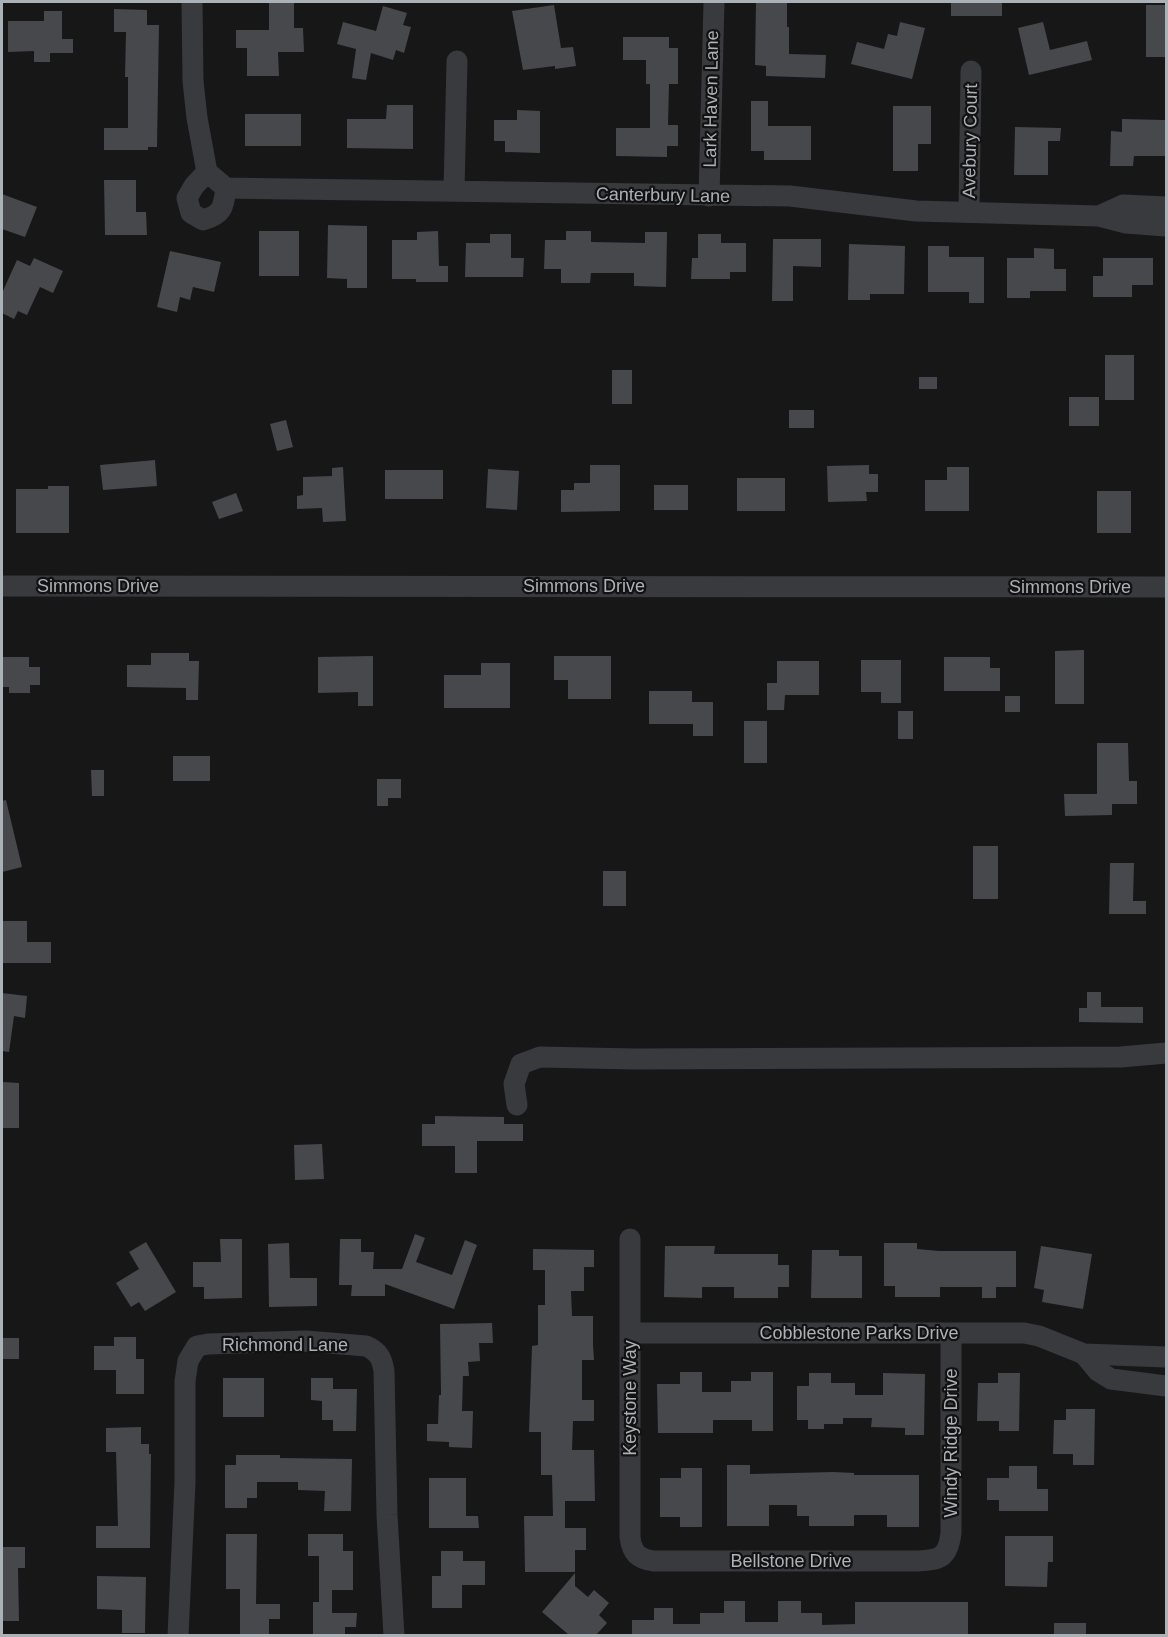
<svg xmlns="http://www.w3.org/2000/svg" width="1168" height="1637" viewBox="0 0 1168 1637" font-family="Helvetica,sans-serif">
	<rect width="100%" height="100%" fill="#171718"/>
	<!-- building -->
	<path fill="#46484b" d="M269,2H294V28H303L304,52H278L279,76H247V48H236V30H269Z
		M756,2H787V27H789V54L826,55L825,78L766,76V66L755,65Z
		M951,2H1002V16H951Z
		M554,5L561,48L573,47L576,66L555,69V66L523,70L512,11Z
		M1146,5H1167V57H1146Z
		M383,6L407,13L403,25L411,27L404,53L396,50L393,60L371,53L366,80L352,78L356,49L337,44L343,22L376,31Z
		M114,9L147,10V25H159L157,147H148V150H104V128H128V77H125L126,32H114Z
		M44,11H62V39H73V53H50V62H34V51L8,52V21H44Z
		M900,22L925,28L912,79L851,64L857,42L884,49L888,34L897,36Z
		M1043,22L1050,50L1087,41L1092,60L1029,75L1018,28Z
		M623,37H669V48H678V84H669L668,125H678V146H667V157L616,156V128H650V84H646V60H623Z
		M751,101H768V126H811V160H764V151H751Z
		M387,105H413V149L347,148V119H386Z
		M893,106H931V144H918V171H893Z
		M517,110L540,111V153L505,152V141H494V120H517Z
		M245,114H301V146H245Z
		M1122,119L1165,120V156H1134L1133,166H1110L1111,131L1122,132Z
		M1015,127L1061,128L1060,141H1048V175H1014Z
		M104,180H136V212H146L147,235H105Z
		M2,194L37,207L25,237L2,229Z
		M328,225L367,226V288H347V279L327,278Z
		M259,231H299V276H259Z
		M438,231L439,266H448V282H416V279H392V240H417V232Z
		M566,231H591V242L645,243V232H667L666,287L634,286V273H591L590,283H561V269H544L545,240H566Z
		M490,234H511V258H524L523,277H465L466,243H490Z
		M698,234H721V243H746V272H730V279H691L692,258H698Z
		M773,239H821V267L793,266V301H772Z
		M849,244L905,246L904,294H870V300H848Z
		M928,246H949V257H984V303H969V292H928Z
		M1034,248L1054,249V269H1066V291H1030V298H1007V258H1034Z
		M170,251L221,262L214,292L193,287L190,300L180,297L177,312L157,307Z
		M34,258L63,271L53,293L40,287L27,315L18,311L14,319L2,313V293L17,260L30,266Z
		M1103,258H1153V285H1132V297H1093V276H1103Z
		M1105,355H1134V400H1105Z
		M612,370H632V404H612Z
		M919,377H937V389H919Z
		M1069,397H1099V426H1069Z
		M789,410H814V428H789Z
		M286,420L293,447L277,451L270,424Z
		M155,460L157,486L103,490L100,465Z
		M590,465H620V511L561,512V490H574V483H590Z
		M869,465V474H878V492H866L867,501L828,502L827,466Z
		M343,467L346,521L323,522L322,508L297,509V496L303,495V477L332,476V468Z
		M947,467H969V511H925V480H947Z
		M488,469L519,471L517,510L486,508Z
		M385,470H443V499H385Z
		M737,478H785V511H737Z
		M654,485H688V510H654Z
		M48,486H69V533H16V489H48Z
		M1097,491H1131V533H1097Z
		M236,493L243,511L219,519L212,502Z
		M1084,650V704H1055V651Z
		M151,653H189V661H199L198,700H186V688L127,687V665H151Z
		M373,656V706H358V692L318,693V657Z
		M554,656H611V699H568V680H554Z
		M2,657H29V667H40V685H30V693H9V687H2Z
		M944,657H990V668H1000V691H944Z
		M861,660H901V703H881V692H861Z
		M777,661H819V695H785L784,710H767V683H777Z
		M481,663H510V708H444V675H481Z
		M649,691H692V702H713V736H693V724H649Z
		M1005,696H1020V712H1005Z
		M898,711H913V739H898Z
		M744,721H767V763H744Z
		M1097,743H1128L1129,781H1137V804H1112V815L1065,816L1064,794H1097Z
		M173,756H210V781H173Z
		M91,770H104V796H92Z
		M377,779H401V798H388V806H377Z
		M6,800L22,867L2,872V801Z
		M973,846H998V899H973Z
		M1110,863H1134L1133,901H1146V914H1109Z
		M603,871H626V906H603Z
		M3,921H27V942H51V963H3Z
		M1087,992H1101V1007H1143V1023L1079,1022V1008H1087Z
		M2,993L27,996L25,1018L14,1016L9,1052L2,1051Z
		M2,1082L19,1083V1128H2Z
		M435,1116L504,1117V1124H523V1141H477V1173H455V1146H422V1124H435Z
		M322,1144L324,1179L295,1180L294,1145Z
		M415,1234L425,1238L416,1262L452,1275L465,1240L477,1245L454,1309L385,1284V1296H351L352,1285H339L340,1239H361V1252H374L373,1269H402Z
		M220,1239H242V1298L204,1299V1287H193V1262H221Z
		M146,1242L176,1292L145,1311L139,1302L131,1307L116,1283L139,1269L129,1252Z
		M289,1243L290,1278H317V1306L269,1307L268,1244Z
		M884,1243H917V1249L939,1251H1016V1287H996V1298H982V1287H940V1297H895V1286H884Z
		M665,1246H715L714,1254H778V1265H789V1287H778V1298H734V1287H702V1298L664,1297Z
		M1041,1246L1092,1254L1083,1309L1042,1302L1044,1290L1034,1288Z
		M533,1249L594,1250V1267H584V1291H571L572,1316H593V1344L594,1360H582V1400H594V1421H573L572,1450H594L595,1501H565V1528H586V1550H575V1572H525L524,1516H553L552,1475H541V1432H529L532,1346L538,1345V1305H545V1270H533Z
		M812,1250H839V1256H862V1298H811Z
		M492,1323L493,1343H479L480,1361L468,1362L469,1376H463L462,1411H473L472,1448L449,1447V1442L427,1441V1424H438L439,1395H441L440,1324Z
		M114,1337H136V1359H144V1394H116V1370H94V1346H114Z
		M2,1338H19V1359H2Z
		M680,1372H702V1392H731V1381H751V1372H773V1431H752V1420H713V1433H658L657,1384H680Z
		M809,1373H831V1383H855V1395H883V1373L925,1374L924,1435H905V1428L871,1427L872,1418H843V1424H824V1429H808V1420H797V1386H809Z
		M998,1373H1020L1019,1431H999V1421H977L978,1383H998Z
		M223,1378H264V1417H223Z
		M311,1378H333V1389H357L356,1431H333V1420H322V1401L311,1400Z
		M1066,1409H1095L1094,1465H1073V1454H1053L1054,1420H1066Z
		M141,1427V1444H149V1454H151L150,1548H96V1526H118L116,1452H106V1428Z
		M236,1455H280V1458L352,1459L351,1511H324L325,1491L298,1490V1482H257V1498H247V1508H225V1465H236Z
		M727,1465H750V1474L833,1472L854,1473V1475H919V1527H887V1515H854V1526H809V1516H797V1505H769V1526H727Z
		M1009,1466H1037V1489H1048V1511H999V1500H987V1478H1009Z
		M681,1468H702V1527H680V1517H660V1478H681Z
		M429,1478H466V1516H478L479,1528H429Z
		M226,1534H257L256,1604H280V1619H269V1635H240V1589H226Z
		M308,1534H343V1551H353V1590H332V1613H357L356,1627H345V1635H313V1602H319V1556H308Z
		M1005,1536H1053V1562H1048L1047,1587L1005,1586Z
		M2,1547H25V1568H18L19,1621H2Z
		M441,1551H463V1561H485V1585H462V1608H432V1576H441Z
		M575,1573V1586L588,1597L594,1590L609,1603L599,1615L607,1623L596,1635H569L542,1612Z
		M97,1576L146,1577L145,1633H122V1610L97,1609Z
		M724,1601H745V1622H778V1601H801V1613H822V1625L855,1624V1602H968V1635H632V1620H654V1608H673V1624H700V1613H724Z
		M1054,1623H1086V1635H1054Z"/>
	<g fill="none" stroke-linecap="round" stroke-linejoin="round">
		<!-- minor -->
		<path stroke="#383a3d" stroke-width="21" d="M192,2L193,81L197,118L207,172
			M207,172L226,188L790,196L916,211L1099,216L1126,223L1166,226
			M207,172L194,186L187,198L191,213L203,220C223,214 223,208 226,188
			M454,191L457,61
			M709,196L714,2
			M969,212L971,71
			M1099,216L1123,205L1166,207
			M2,586L1166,587
			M517,1105L514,1084L521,1064L540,1057L634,1059L1121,1057L1166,1053
			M630,1239V1537C632,1553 638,1559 654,1561H918C941,1560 948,1557 951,1533V1333
			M631,1333H1024L1039,1336L1084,1354L1166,1357
			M1084,1354L1098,1371L1111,1379L1166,1386
			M178,1636L185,1482V1381L188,1361L197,1346L208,1344L306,1341L366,1346C378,1351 382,1358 384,1371L387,1515L394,1636"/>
	</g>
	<g text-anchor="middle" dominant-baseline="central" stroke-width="4.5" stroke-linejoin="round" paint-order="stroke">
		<!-- street labels -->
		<g font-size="18" fill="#aab1b7" stroke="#121213">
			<text transform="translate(711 99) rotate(-89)">Lark Haven Lane</text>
			<text transform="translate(970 141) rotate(-89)">Avebury Court</text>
			<text transform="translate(663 195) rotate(1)">Canterbury Lane</text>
			<text x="98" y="586">Simmons Drive</text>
			<text x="584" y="586">Simmons Drive</text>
			<text x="1070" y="587">Simmons Drive</text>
			<text x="859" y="1333">Cobblestone Parks Drive</text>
			<text x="285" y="1345">Richmond Lane</text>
			<text transform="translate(630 1398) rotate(-90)">Keystone Way</text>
			<text transform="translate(951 1443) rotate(-90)">Windy Ridge Drive</text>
			<text x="791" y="1561">Bellstone Drive</text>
		</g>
	</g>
	<!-- border -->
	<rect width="1168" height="1637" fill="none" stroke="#aab1b7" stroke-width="6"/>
</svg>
